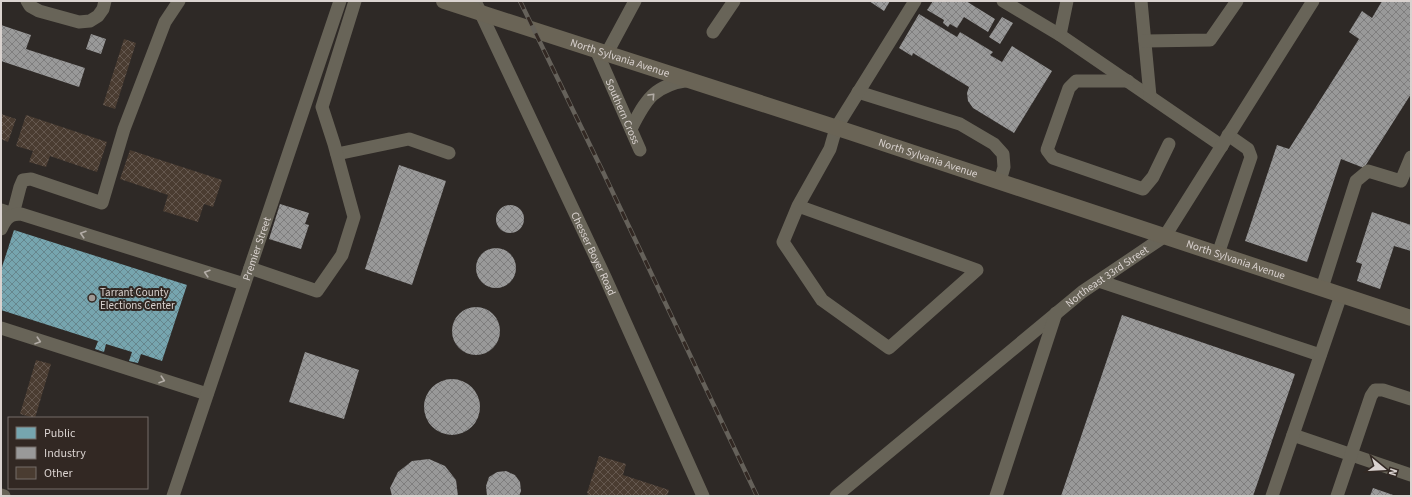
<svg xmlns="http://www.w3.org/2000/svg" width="1412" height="497" viewBox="0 0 1412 497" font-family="'Source Sans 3',sans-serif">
	<defs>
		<pattern id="public-cross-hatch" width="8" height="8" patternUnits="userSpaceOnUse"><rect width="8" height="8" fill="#76a5af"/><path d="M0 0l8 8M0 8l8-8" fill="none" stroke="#66868d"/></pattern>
		<pattern id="industry-cross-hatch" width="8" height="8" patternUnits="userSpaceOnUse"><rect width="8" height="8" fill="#999"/><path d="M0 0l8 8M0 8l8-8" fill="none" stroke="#7f7e7e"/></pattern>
		<pattern id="building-cross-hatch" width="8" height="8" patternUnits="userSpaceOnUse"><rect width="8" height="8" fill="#4a3c31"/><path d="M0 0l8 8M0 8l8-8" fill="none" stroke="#64574e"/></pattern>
	</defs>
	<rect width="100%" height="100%" fill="#2e2926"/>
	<!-- public -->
	<path fill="url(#public-cross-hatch)" d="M14,230L187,285L162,361L141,354L138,363L129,361L132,352L106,344L104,352L95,349L98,341L1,310V270Z"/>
	<!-- industry -->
	<path fill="url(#industry-cross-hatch)" d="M869,1H890L884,11Z
		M933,1H966L995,19L988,32L964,17L957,28L950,24L948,27L943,23L944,20L927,10Z
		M1382,1H1411V94L1364,168L1341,159L1307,262L1245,241L1277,145L1289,149L1359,39L1349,32L1362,11L1372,18Z
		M919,14L957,37L960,32L993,52L990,55L1002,62L1012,46L1052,71L1014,133L973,108L968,101L967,93L969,87L913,53L912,56L899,48Z
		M1002,17L1013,23L1000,44L989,37Z
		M1,25L31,35L26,49L85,68L79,87L1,61Z
		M91,34L106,39L101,54L86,49Z
		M399,165L446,181L412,285L365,269Z
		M280,204L309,213L305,224L309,225L301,249L269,239Z
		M496 219a14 14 0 1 1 28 0a14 14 0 1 1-28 0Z
		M1372,212L1411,225V251L1394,246L1380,289L1357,281L1362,264L1356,262Z
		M476 268a20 20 0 1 1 40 0a20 20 0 1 1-40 0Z
		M452 331a24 24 0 1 1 48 0a24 24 0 1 1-48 0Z
		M1122,315L1295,374L1253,496H1061Z
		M305,352L359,370L344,419L289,402Z
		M424 407a28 28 0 1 1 56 0a28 28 0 1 1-56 0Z
		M429,459L445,466L456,480L458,496H392L390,488L398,472L412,461Z
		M506,471L515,475L520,482L521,491L519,496H487L486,486L489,477L497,472Z
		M1373,488L1396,496H1370Z"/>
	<!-- building -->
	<path fill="url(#building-cross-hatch)" d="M124,39L136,43L115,109L103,105Z
		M1,114L16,119L8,142L1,139Z
		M26,115L107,142L97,172L50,156L46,167L29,162L33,151L16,146Z
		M130,150L222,180L213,207L204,204L198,222L163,211L168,195L120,179Z
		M36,360L51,364L35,418H34L20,414Z
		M599,456L626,464L623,475L669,490L667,496H587L588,493H587Z"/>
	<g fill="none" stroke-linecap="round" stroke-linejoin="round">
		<!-- minor -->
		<g stroke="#686458" stroke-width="13">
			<path d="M27,1L30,6L39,11L79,22L90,21L98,16L103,9L105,1"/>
			<path id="s1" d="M475,1L605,277L703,496"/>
			<path d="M1003,1L1060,35L1222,146"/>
			<path d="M1141,1L1150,96"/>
			<path d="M713,32L734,1"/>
			<path d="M1060,35L1067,1"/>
			<path d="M1145,41L1210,40L1237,1"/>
			<path id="s2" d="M596,50L640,150"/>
			<path d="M607,53L635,1"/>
			<path d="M1128,81H1076L1069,88L1047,150L1053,158L1143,189L1153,177L1169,144"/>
			<path d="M858,92L960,124L994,144L1003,154L1004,167L1000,181"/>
			<path d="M631,129C646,99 654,85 690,80"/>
			<path d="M337,154L409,139L449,153"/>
			<path d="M798,206L783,242L822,300L889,348L977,270L798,206L830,149L836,128L915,1"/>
			<path d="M1,210L13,214L20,187L23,180L31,179L102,203L124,129L165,22L179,1"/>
			<path d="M1,229C6,218 10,214 21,214L244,284"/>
			<path d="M1218,254L1251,157L1248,149L1228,135"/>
			<path d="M250,268L317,291L342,255L354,217L334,144L322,107L355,1"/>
			<path d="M1099,281L1320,355"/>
			<path d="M1322,288L1356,181L1368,171L1401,181L1411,157"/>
			<path d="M1,328L207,394"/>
			<path d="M1293,435L1411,475"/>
			<path d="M1,495L4,496"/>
			<path id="s3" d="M173,496L340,1"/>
			<path id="s4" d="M836,496L1082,292L1165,236L1313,1"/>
			<path d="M996,496L1056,313"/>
			<path d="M1272,496L1341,295"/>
			<path d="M1337,496L1371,396L1375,390H1383L1411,399"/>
		</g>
		<!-- major -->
		<path stroke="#6a6456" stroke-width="16" id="s5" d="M444,1C767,104 1090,210 1411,318"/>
		<!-- rail casing -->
		<g stroke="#65615a" stroke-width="4.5">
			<path id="rail" d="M520,1L604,174L757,496"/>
		</g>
		<!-- rail -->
		<use href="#rail" stroke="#322823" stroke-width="3" stroke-dasharray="9" stroke-linecap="butt"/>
	</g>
	<!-- one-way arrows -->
	<defs><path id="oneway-chevron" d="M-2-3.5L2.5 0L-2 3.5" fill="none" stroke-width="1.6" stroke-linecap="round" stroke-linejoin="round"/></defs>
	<g stroke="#b2aca6">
		<use href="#oneway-chevron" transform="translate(652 96) rotate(-47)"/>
		<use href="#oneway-chevron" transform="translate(83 234) rotate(-163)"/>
		<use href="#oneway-chevron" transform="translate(207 273) rotate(-163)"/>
		<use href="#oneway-chevron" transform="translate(38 341) rotate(18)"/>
		<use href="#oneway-chevron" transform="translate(162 380) rotate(18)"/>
	</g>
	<!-- markers -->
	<circle fill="#9e9894" stroke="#322823" stroke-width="1.5" cx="92" cy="298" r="4"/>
	<g text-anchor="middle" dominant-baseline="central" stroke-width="4" stroke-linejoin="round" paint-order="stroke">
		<!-- street labels -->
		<g font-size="11" fill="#dad3d0" stroke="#322823">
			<text stroke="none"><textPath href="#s5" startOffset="185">North Sylvania Avenue</textPath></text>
			<text stroke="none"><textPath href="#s2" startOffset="67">Southern Cross</textPath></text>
			<text stroke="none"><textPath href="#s5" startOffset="509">North Sylvania Avenue</textPath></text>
			<text stroke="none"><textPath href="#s3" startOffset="261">Premier Street</textPath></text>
			<text stroke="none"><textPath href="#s1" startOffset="279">Chesser Boyer Road</textPath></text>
			<text stroke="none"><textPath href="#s5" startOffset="833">North Sylvania Avenue</textPath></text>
			<text stroke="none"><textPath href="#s4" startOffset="349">Northeast 33rd Street</textPath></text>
		</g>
		<!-- poi labels -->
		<g font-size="11" fill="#dad3d0" stroke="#322823" text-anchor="start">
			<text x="100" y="292">Tarrant County<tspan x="100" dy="13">Elections Center</tspan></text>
		</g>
	</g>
	<!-- border -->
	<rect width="1412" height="497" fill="none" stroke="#dad3d0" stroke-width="4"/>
	<!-- legend -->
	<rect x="8" y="417" width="140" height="72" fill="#322823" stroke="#756c68"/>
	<rect x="16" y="427" width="20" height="12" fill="#76a5af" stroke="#756c68"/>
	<text x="44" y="437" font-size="12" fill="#dad3d0">Public</text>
	<rect x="16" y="447" width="20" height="12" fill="#999999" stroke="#756c68"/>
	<text x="44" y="457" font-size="12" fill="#dad3d0">Industry</text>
	<rect x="16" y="467" width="20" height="12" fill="#4a3c31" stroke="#756c68"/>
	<text x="44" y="477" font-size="12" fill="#dad3d0">Other</text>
	<!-- north arrow -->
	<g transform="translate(1384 469) rotate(108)" stroke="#322823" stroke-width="3" paint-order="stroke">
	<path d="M0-3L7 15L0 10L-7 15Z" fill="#dad3d0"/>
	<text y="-6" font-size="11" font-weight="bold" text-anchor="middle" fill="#dad3d0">N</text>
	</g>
</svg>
